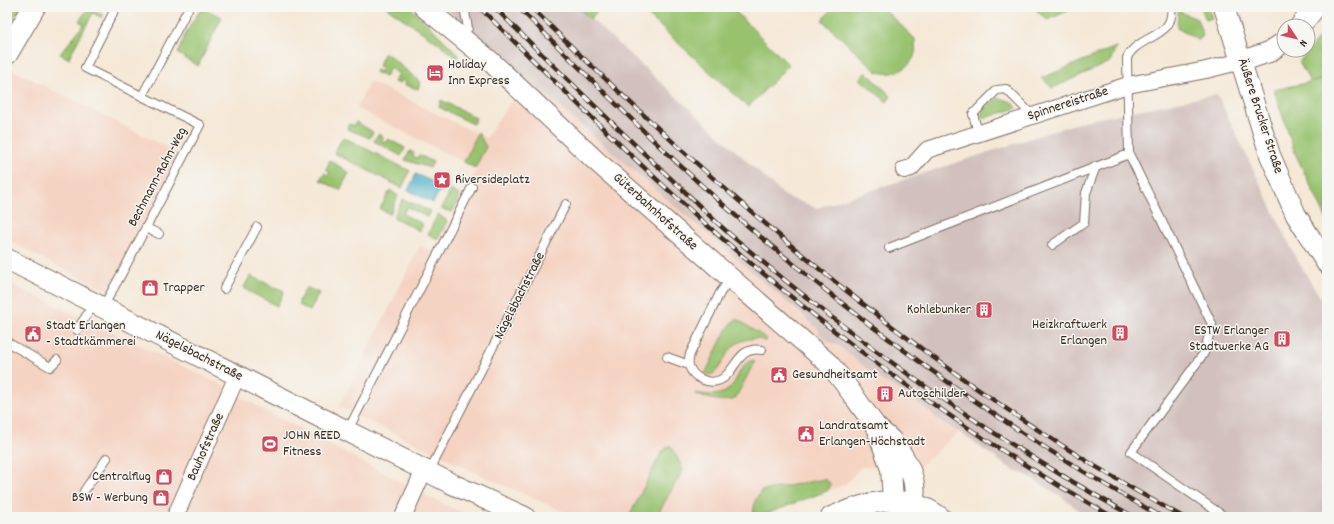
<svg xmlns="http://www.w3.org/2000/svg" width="1334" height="524" viewBox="0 0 1334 524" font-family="Dekko,sans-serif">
	<rect width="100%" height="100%" fill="#f6f6f2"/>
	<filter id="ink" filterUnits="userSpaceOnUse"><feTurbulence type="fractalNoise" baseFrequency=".025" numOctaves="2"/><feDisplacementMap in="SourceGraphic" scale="8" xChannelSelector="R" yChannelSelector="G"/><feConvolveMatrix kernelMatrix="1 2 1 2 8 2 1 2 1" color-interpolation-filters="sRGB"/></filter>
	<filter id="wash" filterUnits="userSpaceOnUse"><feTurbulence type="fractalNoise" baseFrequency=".012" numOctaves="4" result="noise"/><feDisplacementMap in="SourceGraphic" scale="16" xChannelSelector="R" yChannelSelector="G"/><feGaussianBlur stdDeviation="0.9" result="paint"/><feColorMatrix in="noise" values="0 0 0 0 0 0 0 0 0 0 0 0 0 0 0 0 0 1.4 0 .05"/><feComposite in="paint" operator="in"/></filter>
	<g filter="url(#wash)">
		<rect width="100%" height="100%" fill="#f5e8d7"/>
		<!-- built -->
		<path fill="#f5d3c2" d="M7,67L184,156L110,293L7,240Z
			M527,78L818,330L819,334L829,342L839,346L882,381L892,386L930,412L938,420L959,432L917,469L861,467L846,484L758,517H575L490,479L339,407L420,246L434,252L477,169L356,108L370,81L486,138Z
			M7,282L222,385L260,408L431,498L472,517H7Z"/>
		<!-- industrial -->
		<path fill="#d1c0bd" d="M443,7H578L785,196L817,208L1084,121L1217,94L1295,256L1327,309V505L1321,517H1095L1080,511L1062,497L1027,475L1014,471L959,432L938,420L930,412L892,386L882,381L839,346L829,342L819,334L818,329Z"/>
		<!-- green -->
		<path fill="#98c26e" stroke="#6a7646" d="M7,7H21L7,30Z
			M386,7H410L459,55L457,59L441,45Z
			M578,7H602L590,19Z
			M639,7H731L789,65L748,107Z
			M834,7H882L915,39C915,44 916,50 915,54C909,71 891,77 876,71L822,20Z
			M1033,7H1077L1047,20Z
			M1201,7H1208L1212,18L1206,20Z
			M88,9L104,15L102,18L93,13L69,57L70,59L60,54L84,24L79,21Z
			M201,10H207L222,17L198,66L178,54C183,37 190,24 201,10Z
			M1178,11L1197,19L1203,36L1198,40L1177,28Z
			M1327,28V77L1312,82L1327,78V220L1295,153L1274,90L1310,82L1299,62Z
			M1116,47L1110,62L1052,88L1042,78Z
			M385,52L420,82L418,89L405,85L406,82L402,80L400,84L394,82L399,74L390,68L385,77L375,72L376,70L380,72L382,67L378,66Z
			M866,72L891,96L887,102L860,79Z
			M1000,98L1012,102L1017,108L982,119C979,108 992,101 1000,98Z
			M441,100L476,118L473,124L439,107Z
			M356,122L373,132L370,138L347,129L350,124L354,126Z
			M478,132L486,147L475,168L464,162Z
			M378,134L383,137L382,141L386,143L388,139L405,148L401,156L374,141Z
			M343,137L410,171L402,188L334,153Z
			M410,151L414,153L413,156L417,158L419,155L433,162L430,168L405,160Z
			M330,160L349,173L340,190L320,180L324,173L328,175L330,172L326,169Z
			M390,190L398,196L390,214L380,209Z
			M451,190L460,196L452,212L441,209Z
			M403,199L430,211L427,217L407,207L403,214L423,224L420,231L393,217Z
			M438,214L447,221L438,239L428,234Z
			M250,276L284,291L277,306L246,290L244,287Z
			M308,288L319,293L310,311L299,305V301L305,289Z
			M737,319L767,339L765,342C760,338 756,338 750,339C722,342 725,374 708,375L705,374C711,363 727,322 737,319Z
			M753,360L755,361L735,399C726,403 705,399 696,394V393C744,404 731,365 753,360Z
			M670,445L674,451L683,470L656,517H629L661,453Z
			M824,479L830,483V487L827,491L758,517L753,515L755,501L761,491Z"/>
		<!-- water -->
		<path fill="#49adc8" stroke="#426c73" d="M416,174L442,186L433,203L408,190Z"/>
	</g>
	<g filter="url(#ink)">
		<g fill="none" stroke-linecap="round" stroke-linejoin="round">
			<!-- service casing -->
			<g stroke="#7c6c5f" stroke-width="10">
				<path id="service" d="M1171,7C1176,38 1137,35 1127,58L1129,154L1212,324L1204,353L1131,452L1225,517
					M461,37L468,28L464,7
					M142,96L189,7
					M978,133L973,114L997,90L1006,89L1032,115
					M146,228L159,234
					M1052,245L1084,223L1086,193L1096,166
					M889,248L1129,154
					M730,279L720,293L690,354C689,358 688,363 689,366C693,378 709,385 720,380C736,373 737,345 762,350
					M224,289L257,227
					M103,307L122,273L200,125L85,68L116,7
					M77,330L94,304
					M7,342L50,367L57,360
					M667,357L689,365
					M347,432L472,187
					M429,472L566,204
					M84,491L107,458
					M895,503L903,517"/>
			</g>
			<!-- minor casing -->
			<g stroke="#7c6c5f" stroke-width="18">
				<path id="minor" d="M904,170L911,168L927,150L1128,85L1206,70L1242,61
					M175,517L237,376
					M403,517L424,470"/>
			</g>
			<!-- tertiary casing -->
			<g stroke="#7c6c5f" stroke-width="22">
				<path id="tertiary" d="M424,7L489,60L595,160L828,363C845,382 859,404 874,424C879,431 887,435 892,441C906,458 919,481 913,503
					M1224,7L1270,155L1296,215L1327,264
					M1300,26L1316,7
					M1242,61L1269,52L1284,42
					M7,259L450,483L525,517
					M879,435L891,469L893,500
					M831,517C869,502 904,490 940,517"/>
			</g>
			<!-- secondary casing -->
			<g stroke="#7c6c5f" stroke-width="24">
				<path id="secondary" d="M7,53L34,7"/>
			</g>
			<!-- service -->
			<use href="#service" stroke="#fff" stroke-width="8"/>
			<!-- minor -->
			<use href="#minor" stroke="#fff" stroke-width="16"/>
			<!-- tertiary -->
			<use href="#tertiary" stroke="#fff" stroke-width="20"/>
			<!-- secondary -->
			<use href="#secondary" stroke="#fff" stroke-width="22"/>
			<!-- rail casing -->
			<g stroke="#3b2a1e" stroke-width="4.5">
				<path id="rail" d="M479,7C562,88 644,171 732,247C850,349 977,441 1113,517
					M494,7C556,68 617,129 681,188C700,206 718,225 738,241C861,346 993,439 1134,517
					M518,7C593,81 668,158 749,227C877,336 1015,436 1162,517
					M531,7C730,203 937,383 1183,517"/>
			</g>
			<!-- rail -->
			<use href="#rail" stroke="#f6f6f2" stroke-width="3" stroke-dasharray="9" stroke-linecap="butt"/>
		</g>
	</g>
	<!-- icons -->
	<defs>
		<g id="hotel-square" transform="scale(0.9)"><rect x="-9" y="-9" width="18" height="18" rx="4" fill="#d1495b" stroke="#f6f6f2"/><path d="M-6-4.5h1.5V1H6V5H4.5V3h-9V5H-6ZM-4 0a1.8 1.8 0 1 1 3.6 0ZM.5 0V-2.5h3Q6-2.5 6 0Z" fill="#fff"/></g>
		<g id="sight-square" transform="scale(0.9)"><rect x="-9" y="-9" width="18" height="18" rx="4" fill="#d1495b" stroke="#f6f6f2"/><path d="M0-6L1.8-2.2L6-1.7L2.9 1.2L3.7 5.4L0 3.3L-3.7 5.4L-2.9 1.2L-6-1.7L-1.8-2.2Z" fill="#fff"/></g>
		<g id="shop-square" transform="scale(0.9)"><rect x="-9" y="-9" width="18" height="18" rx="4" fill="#d1495b" stroke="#f6f6f2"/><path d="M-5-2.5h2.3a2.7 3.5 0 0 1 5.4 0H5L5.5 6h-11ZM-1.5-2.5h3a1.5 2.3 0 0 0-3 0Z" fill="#fff"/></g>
		<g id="building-square" transform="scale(0.9)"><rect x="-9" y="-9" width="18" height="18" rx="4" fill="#d1495b" stroke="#f6f6f2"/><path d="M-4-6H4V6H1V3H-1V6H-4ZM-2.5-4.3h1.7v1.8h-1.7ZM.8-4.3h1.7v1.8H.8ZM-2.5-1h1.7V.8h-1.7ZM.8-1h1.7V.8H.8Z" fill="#fff"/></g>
		<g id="civic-square" transform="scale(0.9)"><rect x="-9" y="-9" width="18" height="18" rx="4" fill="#d1495b" stroke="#f6f6f2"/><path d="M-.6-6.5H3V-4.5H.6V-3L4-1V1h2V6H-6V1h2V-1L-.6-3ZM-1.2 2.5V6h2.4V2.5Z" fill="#fff"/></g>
		<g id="stadium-square" transform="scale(0.9)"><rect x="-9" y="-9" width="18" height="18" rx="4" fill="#d1495b" stroke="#f6f6f2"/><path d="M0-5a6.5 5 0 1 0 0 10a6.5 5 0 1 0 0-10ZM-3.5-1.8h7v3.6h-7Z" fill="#fff"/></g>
	</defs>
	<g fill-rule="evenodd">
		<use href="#hotel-square" x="435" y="73"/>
		<use href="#sight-square" x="442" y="180"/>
		<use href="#shop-square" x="150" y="288"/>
		<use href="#building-square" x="984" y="310"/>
		<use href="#building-square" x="1120" y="333"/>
		<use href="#civic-square" x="33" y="334"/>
		<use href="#building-square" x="1282" y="339"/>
		<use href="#civic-square" x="779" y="375"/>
		<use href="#building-square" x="885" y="394"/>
		<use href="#civic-square" x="806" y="434"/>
		<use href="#stadium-square" x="270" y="444"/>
		<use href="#shop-square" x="164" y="477"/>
		<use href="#shop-square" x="161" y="498"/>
	</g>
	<g text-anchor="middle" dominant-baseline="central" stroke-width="3" stroke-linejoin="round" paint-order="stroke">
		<!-- poi labels -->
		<g font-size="14" fill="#3b2a1e" stroke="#f6f6f2" text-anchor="start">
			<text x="448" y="65">Holiday<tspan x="448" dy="16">Inn Express</tspan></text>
			<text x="455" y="180">Riversideplatz</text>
			<text x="163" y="288">Trapper</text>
			<text x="971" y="310" text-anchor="end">Kohlebunker</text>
			<text x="1107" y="325" text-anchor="end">Heizkraftwerk<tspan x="1107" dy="16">Erlangen</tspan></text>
			<text x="46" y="326">Stadt Erlangen<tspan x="46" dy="16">- Stadtkämmerei</tspan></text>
			<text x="1269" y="331" text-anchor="end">ESTW Erlanger<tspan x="1269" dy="16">Stadtwerke AG</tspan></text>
			<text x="792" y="375">Gesundheitsamt</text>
			<text x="898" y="394">Autoschilder</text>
			<text x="819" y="426">Landratsamt<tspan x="819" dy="16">Erlangen-Höchstadt</tspan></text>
			<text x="283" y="436">JOHN REED<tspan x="283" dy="16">Fitness</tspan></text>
			<text x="151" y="477" text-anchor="end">Centralflug</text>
			<text x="148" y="498" text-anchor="end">BSW - Werbung</text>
		</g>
		<!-- street labels -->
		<g font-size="14" fill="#3b2a1e" stroke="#f6f6f2">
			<text transform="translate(1068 104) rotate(-18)">Spinnereistraße</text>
			<text transform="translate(1260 116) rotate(72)">Äußere Brucker Straße</text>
			<text transform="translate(158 177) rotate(-62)">Bechmann-Rahn-Weg</text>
			<text transform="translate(655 212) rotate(42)">Güterbahnhofstraße</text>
			<text transform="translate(520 296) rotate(-63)">Nägelsbachstraße</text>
			<text transform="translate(199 356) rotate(27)">Nägelsbachstraße</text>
			<text transform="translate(206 447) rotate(-66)">Bauhofstraße</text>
		</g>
	</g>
	<!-- margin -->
	<rect width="1334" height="524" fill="none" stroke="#f6f6f2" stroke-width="24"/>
	<!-- north arrow -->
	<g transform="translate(1296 38) rotate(125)"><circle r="19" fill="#f6f6f2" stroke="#aba49d"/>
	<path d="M0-3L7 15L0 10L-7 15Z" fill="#d1495b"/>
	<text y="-6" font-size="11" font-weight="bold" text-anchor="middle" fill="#3b2a1e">N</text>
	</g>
</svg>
